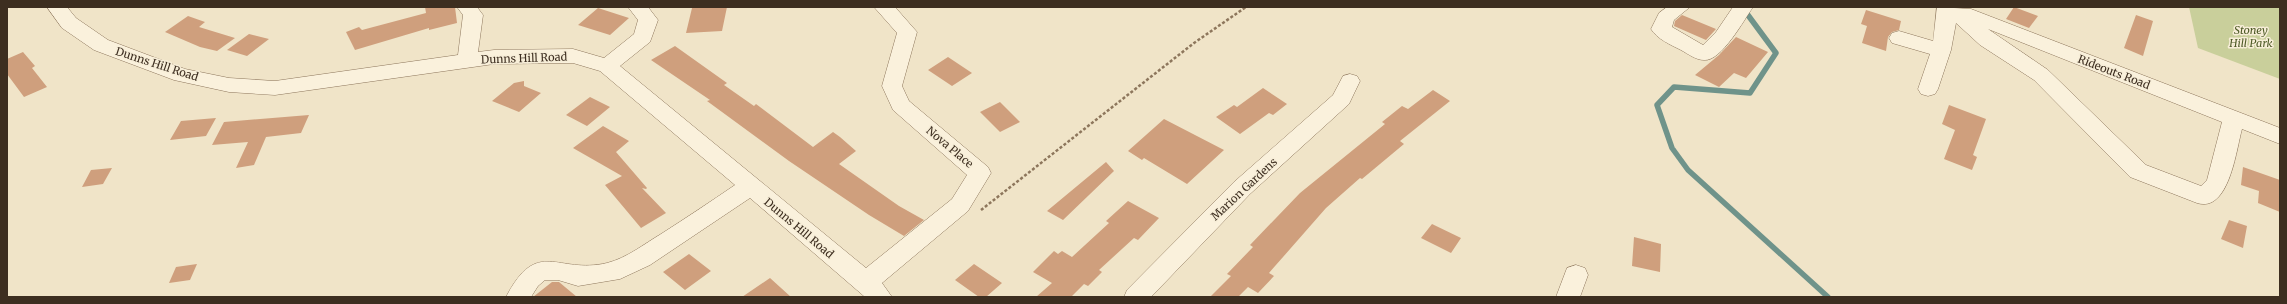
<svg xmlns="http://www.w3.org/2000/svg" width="2287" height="304" viewBox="0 0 2287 304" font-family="Merriweather,serif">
	<rect width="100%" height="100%" fill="#f0e4c8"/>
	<!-- green -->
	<path fill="#c9cf9b" d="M2189,7H2280V79L2198,48Z"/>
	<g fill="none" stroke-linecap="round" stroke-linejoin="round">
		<!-- stream -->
		<path stroke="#6f938a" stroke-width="5.5" d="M1742,7L1776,53L1750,93L1674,87L1657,105L1672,148L1688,170L1828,297"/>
	</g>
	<!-- building -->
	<path fill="#cf9f7d" d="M425,7H455L457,23L429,30V28L355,50L346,32L359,27L362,30L426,13Z
		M727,7L722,31L686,33L692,8Z
		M2014,7L2038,16L2029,28L2006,19Z
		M598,8L629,18L610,35L578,25Z
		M1866,10L1901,21L1899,30L1892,32L1888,37L1886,51L1862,43L1867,26L1861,24Z
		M1682,15L1716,29L1706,40L1674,26L1675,21Z
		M2136,15L2153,21L2143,56L2124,48Z
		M188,16L205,22L199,27L235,38L217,51L200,47L165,32Z
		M249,34L269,39L247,56L227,50Z
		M1736,37L1768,52L1746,78L1734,73L1719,87L1695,75L1719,55Z
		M675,46L727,83L724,85L754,106L756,104L813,147L833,132L840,137L856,151L839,164L899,206L924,220L904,236L869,215L789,161L707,101L710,100L651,60Z
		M23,52L35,66L32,68L47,87L24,97L7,74V59Z
		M948,57L972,73L952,86L928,70Z
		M524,81V86L541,93L519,112L492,101L514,83Z
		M1263,88L1287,104L1273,115L1269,113L1240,134L1216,117L1234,105L1237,107Z
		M1433,90L1450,101L1400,141L1404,144L1362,179L1360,178L1326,208L1269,273L1274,276L1258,293L1248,287L1238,297H1210L1231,276L1227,274L1253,247L1250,245L1300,193L1385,124L1382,122L1402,106L1408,109Z
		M590,97L610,107L587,126L566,115Z
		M1000,102L1020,122L1000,132L980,112Z
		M1949,105L1986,119L1973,155L1977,157L1972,170L1944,159L1955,130L1942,124Z
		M309,115L301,133L266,137L254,165L236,168L248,142L212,145L224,122Z
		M216,118L206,136L170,140L181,121Z
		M1164,119L1224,150L1187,184L1144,158L1142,160L1128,151Z
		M603,126L629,141L616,152L647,188L646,189L642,188L666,213L641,228L605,185L622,176L573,148Z
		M1106,162L1114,171L1063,220L1047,211Z
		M2243,167L2280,180V212L2258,203L2259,191L2241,185Z
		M112,168L103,184L82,187L91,170Z
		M1128,201L1159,218L1138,240L1134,238L1099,270L1102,272L1088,286L1084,284L1071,297H1036L1052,283L1033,272L1054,251L1058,254L1062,251L1072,257L1109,223L1106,221Z
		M2229,220L2247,226L2243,248L2221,239Z
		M1432,224L1461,238L1451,253L1421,238Z
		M1634,237L1661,244L1660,272L1632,266Z
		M689,254L711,271L685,290L663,272Z
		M197,264L190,280L169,283L176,267Z
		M974,264L1002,283L986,297H979L955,280Z
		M770,278L791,297H742Z
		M552,282H559L577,297H533Z"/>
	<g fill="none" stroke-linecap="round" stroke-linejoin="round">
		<!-- minor casing -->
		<g stroke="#8d765c" stroke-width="1">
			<path id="minor" d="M47,7H67L76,18L108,40L185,69L229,78L275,81L458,55L463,15L457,7H477L483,15L478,52L494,50L573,49L604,58L634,34L638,20L628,7H648L658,20L650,42L620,66L866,268L952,199L967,175L893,110L882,86L897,33L874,7H895L917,32L902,86L909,101L988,167L991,173L968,211L882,283L892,297H865L750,198L650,265L620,279L578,286L558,280H545L538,286L531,297H506C538,236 557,275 607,263C627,258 644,244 661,234C686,218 710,202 735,185L600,71L573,63L494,64L275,95L229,92L174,80L94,50L62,28Z
				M1667,7H1690L1674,20L1672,27L1703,45L1716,32L1733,7H1753C1744,20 1721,62 1704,60C1696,60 1688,54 1681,50C1671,45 1657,39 1651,29L1659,13Z
				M1937,7L1971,9L2280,128V144L2242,129C2236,151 2229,213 2197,203L2130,177L2034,80L1980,45L1956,23L1951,50L1938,89L1935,94L1928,96L1921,94L1918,89L1930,54L1892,43L1889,38L1892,33L1899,31L1933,41ZM1988,29L2222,122L2207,180L2201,186L2146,165L2048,70Z
				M1350,74L1357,76L1360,81L1349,104L1250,194L1151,297H1124L1127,290L1234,182L1333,95L1343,76Z
				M1576,265L1585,268L1588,275L1580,297H1556L1567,268Z"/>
		</g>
		<!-- path -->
		<path stroke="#8d765c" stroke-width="2.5" stroke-dasharray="3 2" stroke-linecap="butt" d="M981,210L1194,43L1246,7"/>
		<!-- minor -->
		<use href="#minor" fill="#faf1dc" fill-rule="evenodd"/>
	</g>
	<g text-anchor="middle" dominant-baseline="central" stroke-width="3" stroke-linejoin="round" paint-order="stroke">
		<!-- park labels -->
		<g font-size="11" font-style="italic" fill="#4d5a26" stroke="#f7eed8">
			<text x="2251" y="30">Stoney<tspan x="2251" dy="13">Hill Park</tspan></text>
		</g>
		<!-- street labels -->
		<g font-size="11" fill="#3d2e20" stroke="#f7eed8">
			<text transform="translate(524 58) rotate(-2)">Dunns Hill Road</text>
			<text transform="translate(157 64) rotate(18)">Dunns Hill Road</text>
			<text transform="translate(2114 72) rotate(21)">Rideouts Road</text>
			<text transform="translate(950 147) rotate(40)">Nova Place</text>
			<text transform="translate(1244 189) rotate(-43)">Marion Gardens</text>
			<text transform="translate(799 228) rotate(40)">Dunns Hill Road</text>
		</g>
	</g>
	<!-- border -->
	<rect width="2287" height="304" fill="none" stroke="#3d2e20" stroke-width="16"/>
</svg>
